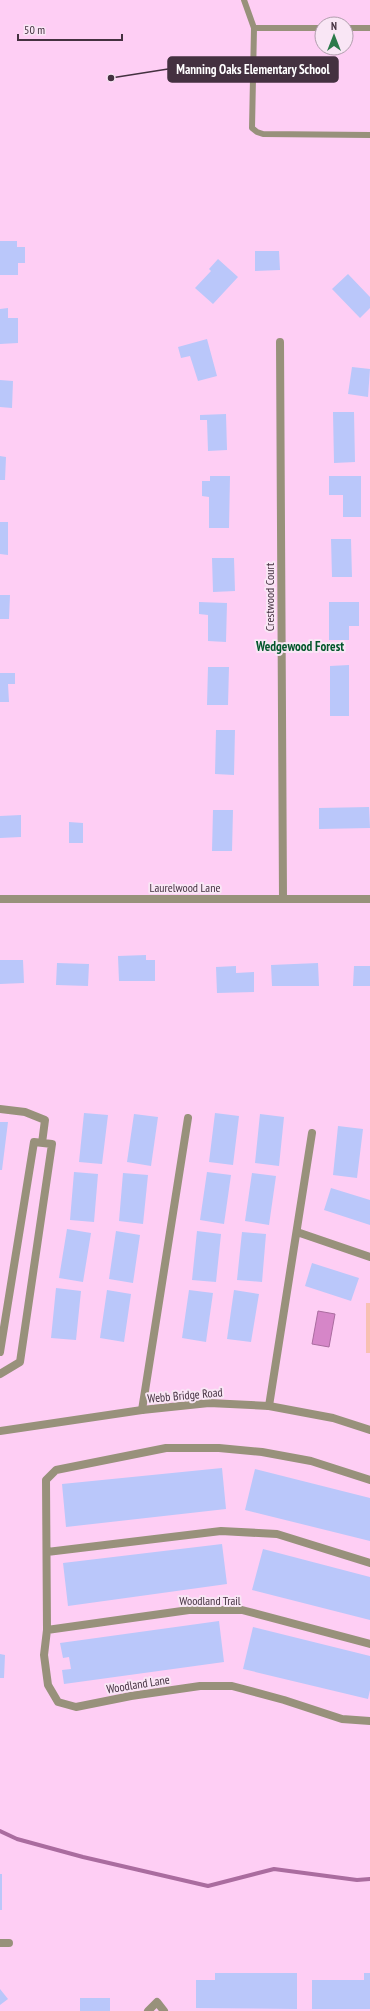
<svg xmlns="http://www.w3.org/2000/svg" width="370" height="2011" viewBox="0 0 370 2011" font-family="'PT Sans Narrow',sans-serif">
	<rect width="100%" height="100%" fill="#fecef4"/>
	<!-- green -->
	<path fill="#f8c0b3" d="M366,1303H370V1353H366Z"/>
	<!-- water -->
	<path fill="#d686c8" stroke="#aa6c9f" d="M318,1311L335,1314L329,1347L312,1344Z"/>
	<g fill="none" stroke-linecap="round" stroke-linejoin="round">
		<!-- stream -->
		<path stroke="#aa6c9f" stroke-width="4" d="M0,1831L17,1839L83,1857L208,1886L274,1869L357,1880L370,1879"/>
	</g>
	<!-- building -->
	<path fill="#bac7fa" d="M0,241H17V247H25V263H18V275H0Z
		M255,251H279L280,270L255,271Z
		M218,259L238,277L213,304L195,288L211,271L209,269Z
		M348,274L370,297V308L360,318L332,289Z
		M8,308V318H18V343L0,344V309Z
		M207,339L217,376L198,381L190,356L181,358L178,347Z
		M352,367L370,369L368,397L348,394Z
		M0,380L13,381L12,408L0,407Z
		M333,412H354L355,462L334,463Z
		M226,414L227,450L208,451L207,420H200V415Z
		M0,456L6,457L5,480H0Z
		M210,476H230L229,528H209V497L202,496V481H210Z
		M329,476H361V517H343V495H329Z
		M0,522H8V555L0,554Z
		M331,539H351L352,577H332Z
		M212,558H234L235,591L213,592Z
		M0,595H10L9,619H0Z
		M199,602L227,603L226,642L208,641V615L199,614Z
		M329,602H359V626H349V640H329Z
		M349,665V716H330V666Z
		M208,667H229L228,705H207Z
		M0,673H15V684H8L9,702H0Z
		M216,730H235L234,775L215,774Z
		M369,807L370,828L319,829V808Z
		M213,810H233L232,851H212Z
		M21,815V837L0,838V816Z
		M69,822L83,823V843H69Z
		M146,955V960H155V981H119L118,956Z
		M0,960H23L24,983L0,984Z
		M57,963L89,964L88,986L56,985Z
		M318,963L319,986H272L271,965Z
		M236,966V973L254,972V992L217,993L216,967Z
		M354,966H370V986H353Z
		M84,1113L108,1115L102,1164L79,1162Z
		M215,1113L239,1116L233,1165L209,1162Z
		M134,1114L158,1117L151,1166L127,1162Z
		M260,1114L284,1117L279,1166L255,1163Z
		M0,1122H8L2,1170H0Z
		M338,1126L363,1129L357,1178L333,1175Z
		M74,1172L98,1174L94,1222L70,1220Z
		M207,1172L231,1175L224,1224L200,1220Z
		M123,1173L148,1175L143,1224L119,1221Z
		M252,1173L276,1176L269,1225L245,1221Z
		M331,1188L370,1200V1225L324,1210Z
		M67,1229L91,1233L83,1282L59,1278Z
		M116,1231L140,1235L133,1283L109,1279Z
		M197,1231L221,1234L216,1282L192,1280Z
		M242,1232L266,1234L262,1282L237,1280Z
		M312,1263L359,1278L351,1301L305,1286Z
		M56,1288L81,1291L76,1340L51,1338Z
		M107,1290L131,1294L124,1342L100,1338Z
		M189,1290L213,1293L206,1342L182,1338Z
		M234,1290L259,1294L251,1342L227,1339Z
		M222,1468L226,1509L66,1527L62,1484Z
		M255,1469L370,1498V1541L245,1510Z
		M222,1544L227,1584L68,1606L63,1563Z
		M263,1549L370,1577V1620L252,1590Z
		M219,1621L224,1662L64,1684L62,1670L71,1669L69,1657L63,1658L60,1643Z
		M253,1627L370,1656V1690L368,1699L243,1669Z
		M0,1654L5,1655L4,1678H0Z
		M0,1874H2V1910H0Z
		M215,1973H297V2009L196,2008V1980H215Z
		M364,1973H370V2009H312V1980H364Z
		M0,1989L8,1999L0,2005Z
		M80,1998H110V2011H80Z"/>
	<g fill="none" stroke-linecap="round" stroke-linejoin="round">
		<!-- service -->
		<path stroke="#98917b" stroke-width="6" d="M244,0L254,28H322
			M254,28L252,128L257,132L263,134L370,135
			M346,28H370"/>
		<!-- minor -->
		<path stroke="#98917b" stroke-width="8" d="M280,342L283,899
			M0,899H370
			M0,1109L25,1112L45,1120L42,1143
			M297,1232L370,1257
			M0,1352L34,1142L52,1144L20,1362L0,1374
			M269,1406L312,1133
			M142,1410L188,1118
			M370,1480L311,1461L262,1452L219,1448H166L56,1470L46,1480L47,1630L44,1655L48,1685L58,1702L76,1707L131,1696L200,1686H232L284,1700L342,1719L370,1721
			M47,1552L221,1531L277,1534L370,1563
			M47,1630L189,1610H242L370,1644
			M0,1943H9
			M148,2011L157,2002L164,2011"/>
		<!-- tertiary -->
		<path stroke="#98917b" stroke-width="8" d="M0,1431L142,1410L209,1403L269,1406L333,1418L370,1430"/>
	</g>
	<g text-anchor="middle" dominant-baseline="central" stroke-width="4" stroke-linejoin="round" paint-order="stroke">
		<!-- street labels -->
		<g font-size="12" fill="#443140" stroke="#f9e6f5">
			<text transform="translate(269 597) rotate(-90)">Crestwood Court</text>
			<text x="185" y="887">Laurelwood Lane</text>
			<text transform="translate(185 1395) rotate(-5)">Webb Bridge Road</text>
			<text x="210" y="1600">Woodland Trail</text>
			<text transform="translate(138 1684) rotate(-9)">Woodland Lane</text>
		</g>
		<!-- neighbourhood labels -->
		<g font-size="13" font-weight="bold" fill="#03562c" stroke="#f9e6f5">
			<text x="300" y="646">Wedgewood Forest</text>
		</g>
	</g>
	<!-- callouts -->
	<path fill="none" stroke="#443140" stroke-width="1.5" d="M111 78L168 69"/>
	<circle fill="#443140" stroke="#f9e6f5" stroke-width="1.5" cx="111" cy="78" r="4"/>
	<rect fill="#443140" stroke="#443140" stroke-width="1.5" x="168" y="57" width="170" height="25" rx="4"/>
	<g font-size="13" text-anchor="middle" font-weight="bold" fill="#fff">
		<text x="253" y="74">Manning Oaks Elementary School</text>
	</g>
	<!-- north arrow -->
	<g transform="translate(334 36)"><circle r="19" fill="#f9e6f5" stroke="#b19ead"/>
	<path d="M0-3L7 15L0 10L-7 15Z" fill="#2b7a4a"/>
	<text y="-6" font-size="11" font-weight="bold" text-anchor="middle" fill="#443140">N</text>
	</g>
	<!-- scale -->
	<path d="M18 34v6h104v-6" fill="none" stroke="#443140" stroke-width="2"/>
	<text x="24" y="34" font-size="12" fill="#443140" stroke="#f9e6f5" stroke-width="3" paint-order="stroke">50 m</text>
</svg>
